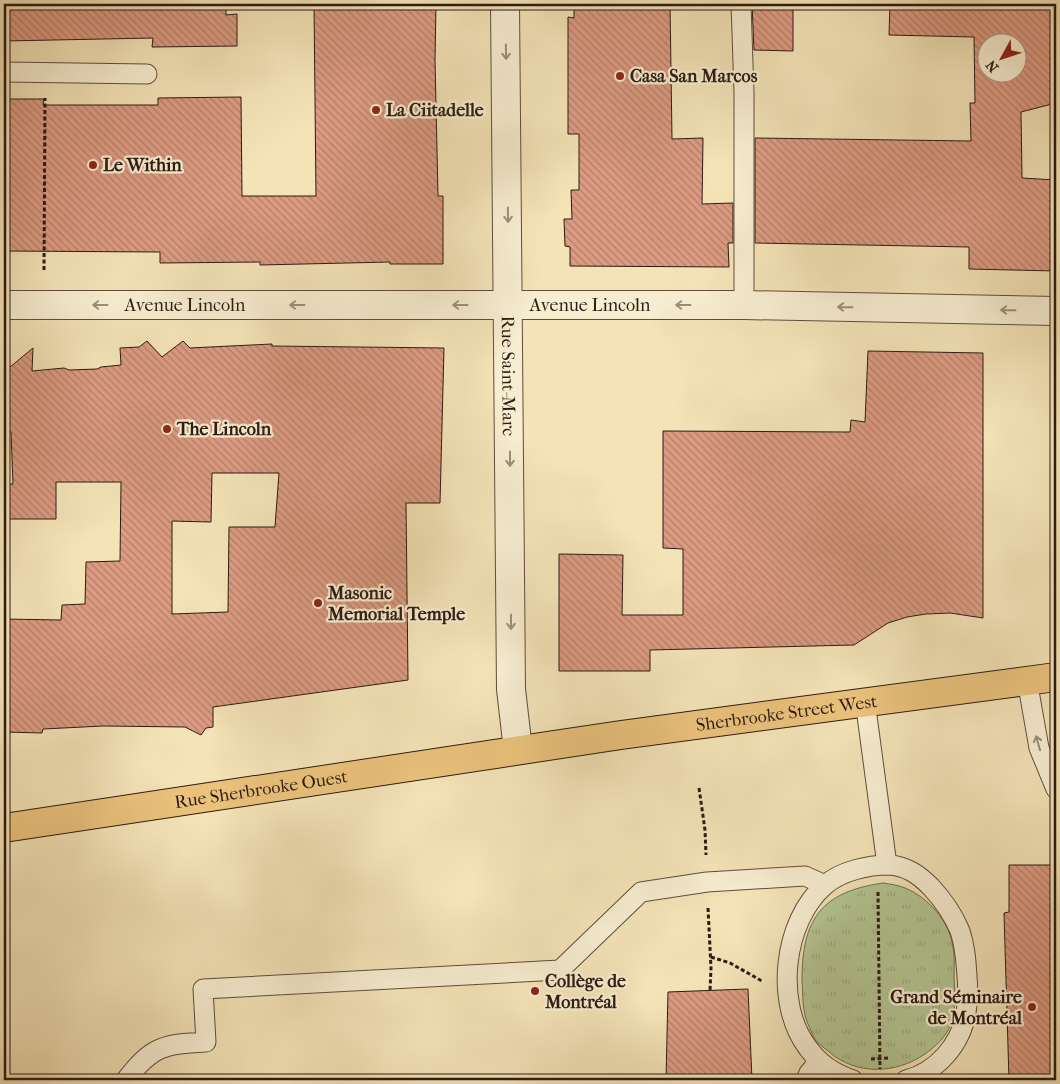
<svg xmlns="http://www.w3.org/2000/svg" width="1060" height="1084" viewBox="0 0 1060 1084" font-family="'IM FELL French Canon',serif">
	<defs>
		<pattern id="grass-tufts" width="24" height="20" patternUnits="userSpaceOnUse" patternTransform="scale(1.25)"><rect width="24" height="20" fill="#b4c593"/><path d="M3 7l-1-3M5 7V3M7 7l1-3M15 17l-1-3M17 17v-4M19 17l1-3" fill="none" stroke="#9ba97e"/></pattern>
		<pattern id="building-back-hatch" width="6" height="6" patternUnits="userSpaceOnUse" patternTransform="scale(1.25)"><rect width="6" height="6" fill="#dc9b82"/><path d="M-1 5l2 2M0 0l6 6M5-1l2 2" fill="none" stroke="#b37e69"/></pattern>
	</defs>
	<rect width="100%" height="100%" fill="#f3e3b7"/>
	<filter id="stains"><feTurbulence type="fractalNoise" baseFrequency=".004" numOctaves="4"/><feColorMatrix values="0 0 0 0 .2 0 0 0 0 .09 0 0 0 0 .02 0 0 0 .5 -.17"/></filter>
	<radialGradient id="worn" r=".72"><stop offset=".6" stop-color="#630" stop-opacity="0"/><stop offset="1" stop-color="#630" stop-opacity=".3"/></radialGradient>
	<!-- grass -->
	<path fill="url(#grass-tufts)" stroke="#707052" d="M883,883C890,884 898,885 905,888C928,897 950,922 953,947C955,957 954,967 954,977C955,992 956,1013 950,1026C946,1037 935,1047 925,1054C896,1074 856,1076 828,1051C823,1047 817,1043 814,1038C812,1034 810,1029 808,1024C802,1011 803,994 802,980C802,919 821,892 883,883Z"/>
	<!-- building -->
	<path fill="url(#building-back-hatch)" stroke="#2c1b12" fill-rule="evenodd" d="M4,4H226V15L237,14V46L152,47L153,38L4,41Z
		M314,4H436L435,60L438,196H443V264H390V262L260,265V262L160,263V252L4,251V99H44L43,105H158V98L241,97L242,196H316Z
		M574,4H670L672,139L703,138L702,204L733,203V243H728L729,267L570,266V247L565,246L564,219H572L571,190H579V134H568V17L574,18Z
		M752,4H793V51L754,50Z
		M890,4H1056V103L1021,112L1022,178L1056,180V271L969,269V247L755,243V138L971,141L970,103H975L974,37L889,35ZM988,42H1018V72H988Z
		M147,341L162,357L183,341L190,348L272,344V346L444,348L440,503H406L408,680L213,707V727L206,728L201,735L185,727L103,726L43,729L42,733L4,732V619L61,620L62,605L85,604L86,562L120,561L121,482H56V519H5V484H13L11,432H4V372L33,348L32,371L64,368L69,370L97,369L101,367L121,365L120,348L139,347ZM212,473H279L275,527H229L228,612L172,614V521L211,522Z
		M868,351L983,353V618L950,613L926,614L907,617L888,623L854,645L650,650V671H559V554L623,555L622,615H683V549L663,548V431L850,432L851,420L865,422Z
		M1009,865H1056V1080H1009L1004,913L1009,912Z
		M748,989L752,1080H666L668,992Z"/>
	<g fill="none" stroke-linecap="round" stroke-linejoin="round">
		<!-- service casing -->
		<g stroke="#5e4d3b" stroke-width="21">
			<path id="service" d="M741,4L744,93V305
				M4,72L147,74
				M1027,680L1039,748L1056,789
				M865,701L887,865
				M126,1080C152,1046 164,1044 206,1042L203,989L560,970L641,892L707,882L805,876L825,885
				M806,1080L809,1073L819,1061
				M853,1080C835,1074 819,1064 808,1048C774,1004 783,921 825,885C841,871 868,865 889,865C907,866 919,875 931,887C943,900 953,914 960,931C965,946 966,960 967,976C968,988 968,1001 966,1013C961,1044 937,1072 906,1080"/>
		</g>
		<!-- minor casing -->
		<g stroke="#5e4d3b" stroke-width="30">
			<g id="minor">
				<path id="s1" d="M4,305H744L1056,311"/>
			</g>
		</g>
		<!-- tertiary casing -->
		<g stroke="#5e4d3b" stroke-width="30">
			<g id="tertiary">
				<path id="s2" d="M505,4L511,689L518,750"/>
			</g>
		</g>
		<!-- primary casing -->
		<g stroke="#2c1b12" stroke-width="30">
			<g id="primary">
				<path id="s3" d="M4,828L621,735L1056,677"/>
			</g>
		</g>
		<!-- path -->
		<path stroke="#2c1b12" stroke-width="3" stroke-dasharray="4 2.5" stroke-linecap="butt" d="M44,270L45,98
			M699,788L705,830L706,855
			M878,892L880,1069
			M708,908L711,968L710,991
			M711,957L730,963L762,981
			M871,1059L890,1058"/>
		<!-- service -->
		<use href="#service" stroke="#f7edd0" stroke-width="19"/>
		<!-- minor -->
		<use href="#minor" stroke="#f7edd0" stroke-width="28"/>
		<!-- tertiary -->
		<use href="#tertiary" stroke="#f7edd0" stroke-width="28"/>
		<!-- primary -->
		<use href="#primary" stroke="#eac27c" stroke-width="28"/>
	</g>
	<!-- one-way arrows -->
	<defs><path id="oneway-shaft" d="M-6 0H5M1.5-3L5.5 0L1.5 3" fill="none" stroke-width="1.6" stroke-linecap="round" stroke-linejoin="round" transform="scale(1.25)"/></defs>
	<g stroke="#9c8e7a">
		<use href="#oneway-shaft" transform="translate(506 52) rotate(89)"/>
		<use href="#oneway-shaft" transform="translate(508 215) rotate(89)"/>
		<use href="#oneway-shaft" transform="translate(100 305) rotate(-180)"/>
		<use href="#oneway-shaft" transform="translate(297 305) rotate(-180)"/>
		<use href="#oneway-shaft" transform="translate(460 305) rotate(-180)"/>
		<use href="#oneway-shaft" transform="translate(683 305) rotate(180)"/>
		<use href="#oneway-shaft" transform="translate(845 307) rotate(-179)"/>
		<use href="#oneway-shaft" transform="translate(1008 310) rotate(-179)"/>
		<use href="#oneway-shaft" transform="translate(510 459) rotate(90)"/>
		<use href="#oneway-shaft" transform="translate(511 622) rotate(90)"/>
		<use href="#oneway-shaft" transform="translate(1038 743) rotate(-106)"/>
	</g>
	<!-- markers -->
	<g fill="#8f2418" stroke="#f7edd0" stroke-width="2">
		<circle cx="620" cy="76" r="5"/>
		<circle cx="376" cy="110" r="5"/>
		<circle cx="93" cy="165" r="5"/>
		<circle cx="167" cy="429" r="5"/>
		<circle cx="318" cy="603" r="5"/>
		<circle cx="535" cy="991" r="5"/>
		<circle cx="1032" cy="1007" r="5"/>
	</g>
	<g text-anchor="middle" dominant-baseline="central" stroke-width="4.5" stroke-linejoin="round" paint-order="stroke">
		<!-- poi labels -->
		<g font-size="18" font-weight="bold" fill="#2c1b12" stroke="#f7edd0" text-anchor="start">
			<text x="630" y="76">Casa San Marcos</text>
			<text x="386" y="110">La Ciitadelle</text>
			<text x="103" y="165">Le Within</text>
			<text x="177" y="429">The Lincoln</text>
			<text x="328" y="593">Masonic<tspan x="328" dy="21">Memorial Temple</tspan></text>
			<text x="545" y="981">Collège de<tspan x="545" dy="21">Montréal</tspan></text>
			<text x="1022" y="997" text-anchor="end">Grand Séminaire<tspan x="1022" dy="21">de Montréal</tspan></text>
		</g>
		<!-- street labels -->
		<g font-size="18" fill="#2c1b12" stroke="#f7edd0">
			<text stroke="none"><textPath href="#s1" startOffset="181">Avenue Lincoln</textPath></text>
			<text stroke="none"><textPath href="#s1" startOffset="586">Avenue Lincoln</textPath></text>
			<text stroke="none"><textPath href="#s2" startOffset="372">Rue Saint-Marc</textPath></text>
			<text stroke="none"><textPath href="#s3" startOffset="791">Sherbrooke Street West</textPath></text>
			<text stroke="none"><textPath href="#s3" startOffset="260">Rue Sherbrooke Ouest</textPath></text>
		</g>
	</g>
	<!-- margin -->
	<rect width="1060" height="1084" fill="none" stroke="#f3e3b7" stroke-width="20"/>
	<rect x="5" y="5" width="1050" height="1074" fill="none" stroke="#2c1b12" stroke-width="2.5"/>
	<rect x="10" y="10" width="1040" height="1064" fill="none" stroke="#2c1b12"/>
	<!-- north arrow -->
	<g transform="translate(1002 58) rotate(230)"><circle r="24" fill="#f7edd0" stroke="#a69984"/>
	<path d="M0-4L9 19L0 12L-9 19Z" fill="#8f2418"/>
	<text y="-8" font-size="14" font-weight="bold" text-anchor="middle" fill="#2c1b12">N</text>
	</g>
	<rect width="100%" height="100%" filter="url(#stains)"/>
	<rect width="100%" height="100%" fill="url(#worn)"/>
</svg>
